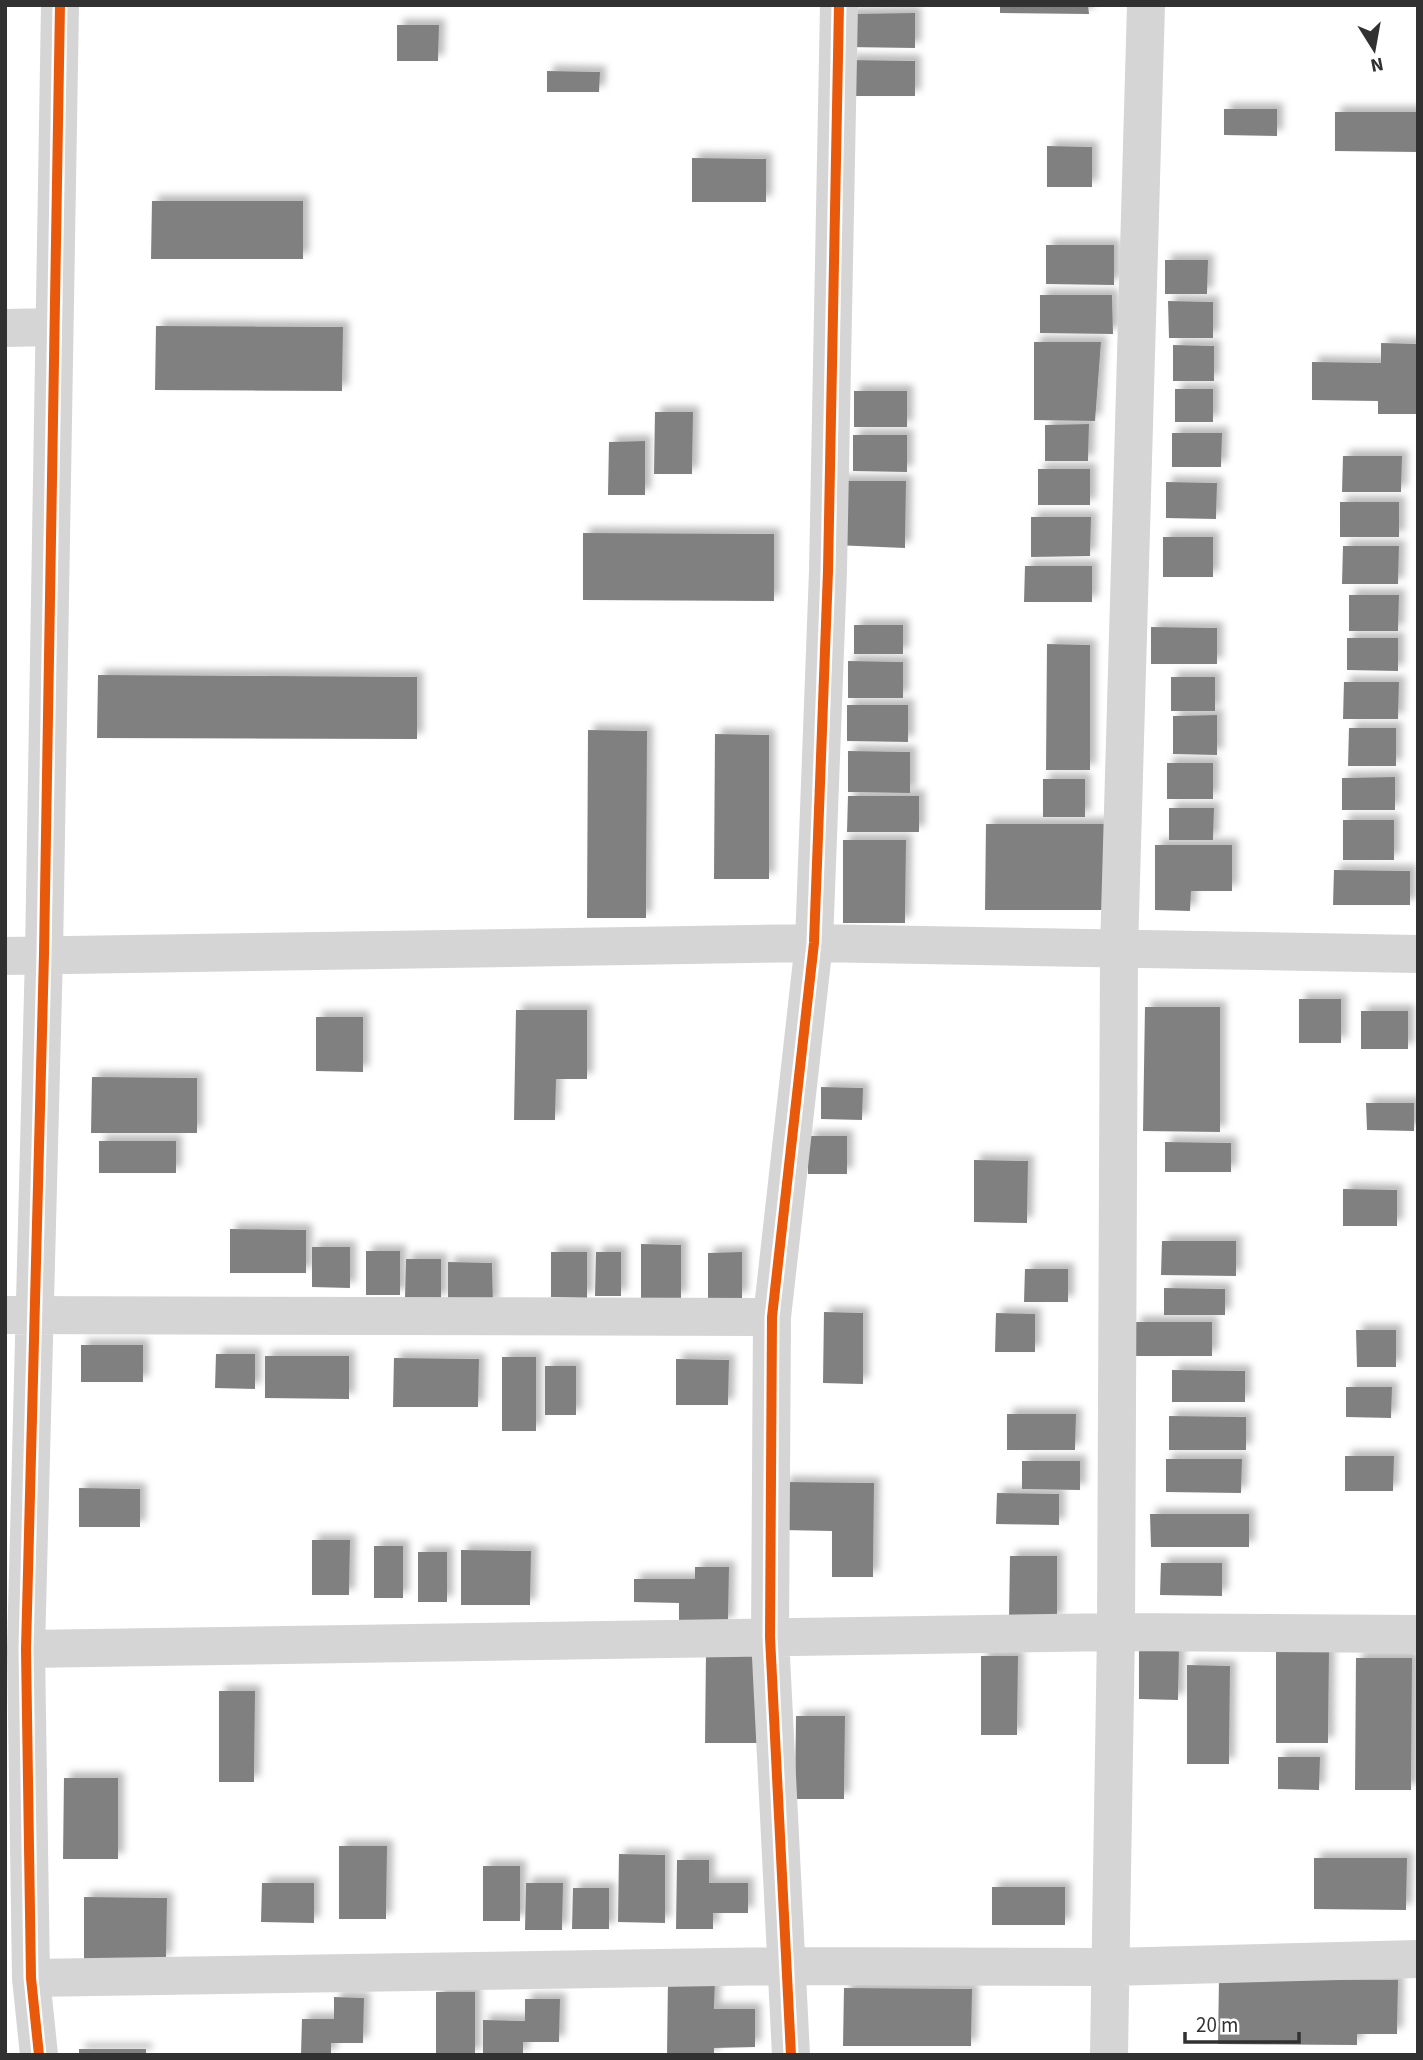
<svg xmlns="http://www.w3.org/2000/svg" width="1423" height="2060" viewBox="0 0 1423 2060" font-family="'Source Sans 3',sans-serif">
	<defs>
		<filter id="shadow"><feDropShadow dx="6" dy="-6" stdDeviation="3.5" flood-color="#0004"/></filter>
	</defs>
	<rect width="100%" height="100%" fill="#fff"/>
	<!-- building -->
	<path fill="#808080" filter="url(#shadow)" d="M1000,5H1088L1089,14L1000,13Z
		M915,13V48L846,47V14Z
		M397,25H439L438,61H397Z
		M848,60L915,61V96H848Z
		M547,71L600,72L599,92H547Z
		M1224,109H1277V136L1224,135Z
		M1335,112H1418V152L1335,151Z
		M1047,146L1092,147V187H1047Z
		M692,158L766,159V202H692Z
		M152,201H303V259H151Z
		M1046,245H1114V285L1046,284Z
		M1165,260H1208L1207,294H1165Z
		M1040,295H1112L1113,334L1040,333Z
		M1168,301L1213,302V338H1169Z
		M156,326L343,327L342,391L155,390Z
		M1034,342H1101L1095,421L1034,420Z
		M1381,343L1418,344V414H1378V401L1312,400V362L1381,363Z
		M1173,345L1214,346V381H1173Z
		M1175,389H1213V422H1175Z
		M854,391H907V427H854Z
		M655,412H693L692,474H654Z
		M1089,424L1088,461H1045V425Z
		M1172,433H1222L1221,467H1172Z
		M853,435H907V472L853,471Z
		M645,441V495H608L609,442Z
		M1343,456H1402L1401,492H1342Z
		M1038,469H1090V505H1038Z
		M838,481H906L905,548L834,545Z
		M1166,482L1217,483L1216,519L1166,518Z
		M1340,502H1399V537H1340Z
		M1031,517H1091L1090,556L1031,557Z
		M583,533L774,534V601L583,600Z
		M1163,537H1213V577H1163Z
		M1343,546H1399L1398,584H1342Z
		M1025,566H1092V602H1024Z
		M1349,595H1399L1398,631H1349Z
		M854,625H903V654H854Z
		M1151,627L1217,628V664H1151Z
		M1347,638H1398V671L1347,670Z
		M1047,644L1090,645V770H1046Z
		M848,661L903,662V698H848Z
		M98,675L417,677V739L97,738Z
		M1171,677H1215V711H1171Z
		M1344,682H1399L1398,719H1343Z
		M847,705H908V742L847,741Z
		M1217,715V755L1173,754V716Z
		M1349,728H1396V766H1348Z
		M588,730L647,731L646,918H587Z
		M715,734L769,735V879H714Z
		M848,751L910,752V793L848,792Z
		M1167,763H1213V799H1167Z
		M1395,777V810H1342V778Z
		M1043,779H1085V817H1043Z
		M848,796H919V832H847Z
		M1169,808H1214L1213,840H1169Z
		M1343,820H1394V860H1343Z
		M986,824H1108L1107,910H985Z
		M843,840H906L905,923H843Z
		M1155,845H1232V891H1191L1190,911L1155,910Z
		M1334,870L1410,871V905H1333Z
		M1299,999H1341V1043H1299Z
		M1145,1007H1220V1132L1143,1131Z
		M516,1010H587V1079H556L555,1120H514Z
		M1361,1011H1408V1049H1361Z
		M316,1017H363V1072L316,1071Z
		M92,1077L197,1078V1133H91Z
		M821,1087L863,1088L862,1120L821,1119Z
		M1366,1103H1414V1131L1367,1130Z
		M808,1136H847V1174H808Z
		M99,1141H176V1173H99Z
		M1165,1142L1231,1143V1172H1165Z
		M974,1160L1028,1161L1027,1223L974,1222Z
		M1343,1189L1397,1190V1226H1343Z
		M230,1229L306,1230V1273H230Z
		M1162,1241H1236V1276L1161,1275Z
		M641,1244L681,1245V1298H641Z
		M312,1247H350V1288L312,1287Z
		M366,1251H400V1295H366Z
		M551,1252H587V1298L551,1297Z
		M596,1252H621V1296H595Z
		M742,1252V1298H708V1253Z
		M406,1259H441V1300L405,1299Z
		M448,1262L492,1263L493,1305H448Z
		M1025,1269H1068V1302H1024Z
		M1164,1288L1225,1289V1315H1164Z
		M824,1312L863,1313V1384L823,1383Z
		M996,1313L1035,1314V1352H995Z
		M1135,1322H1212V1356H1134Z
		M1356,1330H1396V1367H1357Z
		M81,1345H143V1382H81Z
		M216,1354H255V1389L215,1388Z
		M265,1356H349V1399L265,1398Z
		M502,1357H536V1431H502Z
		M394,1358L479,1359L478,1407H393Z
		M676,1359L729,1360L728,1405H676Z
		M545,1366H576V1415H545Z
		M1172,1370L1245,1371V1402H1172Z
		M1346,1387H1392L1391,1418L1346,1417Z
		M1007,1414H1076L1075,1450H1007Z
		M1169,1416L1246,1417V1450H1169Z
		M1345,1456H1394L1393,1491H1345Z
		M1166,1459H1242L1241,1493L1166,1492Z
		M1022,1461H1080V1490L1022,1489Z
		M784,1482L874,1483L873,1577H832V1531L784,1530Z
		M79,1488L140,1489V1527H79Z
		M997,1493L1059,1494V1525L996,1524Z
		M1150,1514H1249V1547H1151Z
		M312,1540H350L349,1595H312Z
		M374,1546H403V1598H374Z
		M461,1550L531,1551L530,1605H461Z
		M418,1552H447V1602H418Z
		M1010,1556H1057V1620H1009Z
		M1161,1563H1222V1596L1160,1595Z
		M695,1567H729L728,1623L679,1622V1603L634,1602V1579H695Z
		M1139,1649H1179L1178,1700L1139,1699Z
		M1276,1650H1329L1328,1743H1276Z
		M706,1653H758L757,1743H705Z
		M981,1656H1018L1017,1735H981Z
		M1356,1658H1412L1411,1790H1355Z
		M1187,1665L1230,1666L1229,1764H1187Z
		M219,1691H255L254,1782H219Z
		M796,1716H845L844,1799H795Z
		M1278,1757H1320L1319,1790L1278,1789Z
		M64,1778H118V1859H63Z
		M339,1846H387L386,1919H339Z
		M619,1854L665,1855V1923L618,1922Z
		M1314,1858H1407L1406,1910L1314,1909Z
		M677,1860H709V1883H748V1913H713V1929H676Z
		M483,1866H520V1921H483Z
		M262,1883H314V1923L261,1922Z
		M526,1883H563L562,1930H525Z
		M992,1887H1065V1925H992Z
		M573,1888H609V1929H572Z
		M84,1897L167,1898L166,1960H84Z
		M1219,1979L1398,1980L1397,2034H1357V2045L1218,2044Z
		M668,1980H715L714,2009H755V2047L714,2048V2055H667Z
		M844,1988L972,1989L971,2046H843Z
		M436,1992H475V2055H436Z
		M334,1997L364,1998L363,2043H331V2055H301L302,2019H334Z
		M525,1999H560L559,2042H523V2055H483V2020L525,2021Z
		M79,2049H146V2055H79Z"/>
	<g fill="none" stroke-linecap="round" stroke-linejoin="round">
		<!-- street -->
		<path stroke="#d5d5d5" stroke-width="38" d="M5,328L54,327
			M5,956L814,943L1418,954
			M5,1315L772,1317
			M26,1649L1116,1632L1418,1634
			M31,1978L786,1966L1111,1967L1418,1959
			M39,2055L31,1978L26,1649L44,954L60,5
			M791,2055L770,1637L772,1317L814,943L828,571L839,5
			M1109,2055L1116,1632L1119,950L1146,5"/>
		<!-- cycleway casing -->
		<g stroke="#fff" stroke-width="15">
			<path id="cycleway" d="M39,2055L31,1978L26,1649L44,954L60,5
				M791,2055L770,1637L772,1317L814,943L828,571L839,5"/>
		</g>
		<!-- cycleway -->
		<use href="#cycleway" stroke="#e8590c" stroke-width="10"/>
	</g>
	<!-- border -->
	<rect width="1423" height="2060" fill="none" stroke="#313131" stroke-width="14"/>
	<!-- north arrow -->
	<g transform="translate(1374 49) rotate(169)" stroke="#ffffff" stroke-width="5" paint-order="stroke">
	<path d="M0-5L12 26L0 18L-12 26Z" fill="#313131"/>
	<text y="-10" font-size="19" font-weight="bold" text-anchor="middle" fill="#313131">N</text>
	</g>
	<!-- scale -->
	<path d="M1185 2032v10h114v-10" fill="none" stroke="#313131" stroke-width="3.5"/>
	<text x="1196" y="2032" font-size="21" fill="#313131" stroke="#ffffff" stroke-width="5" paint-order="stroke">20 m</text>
</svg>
